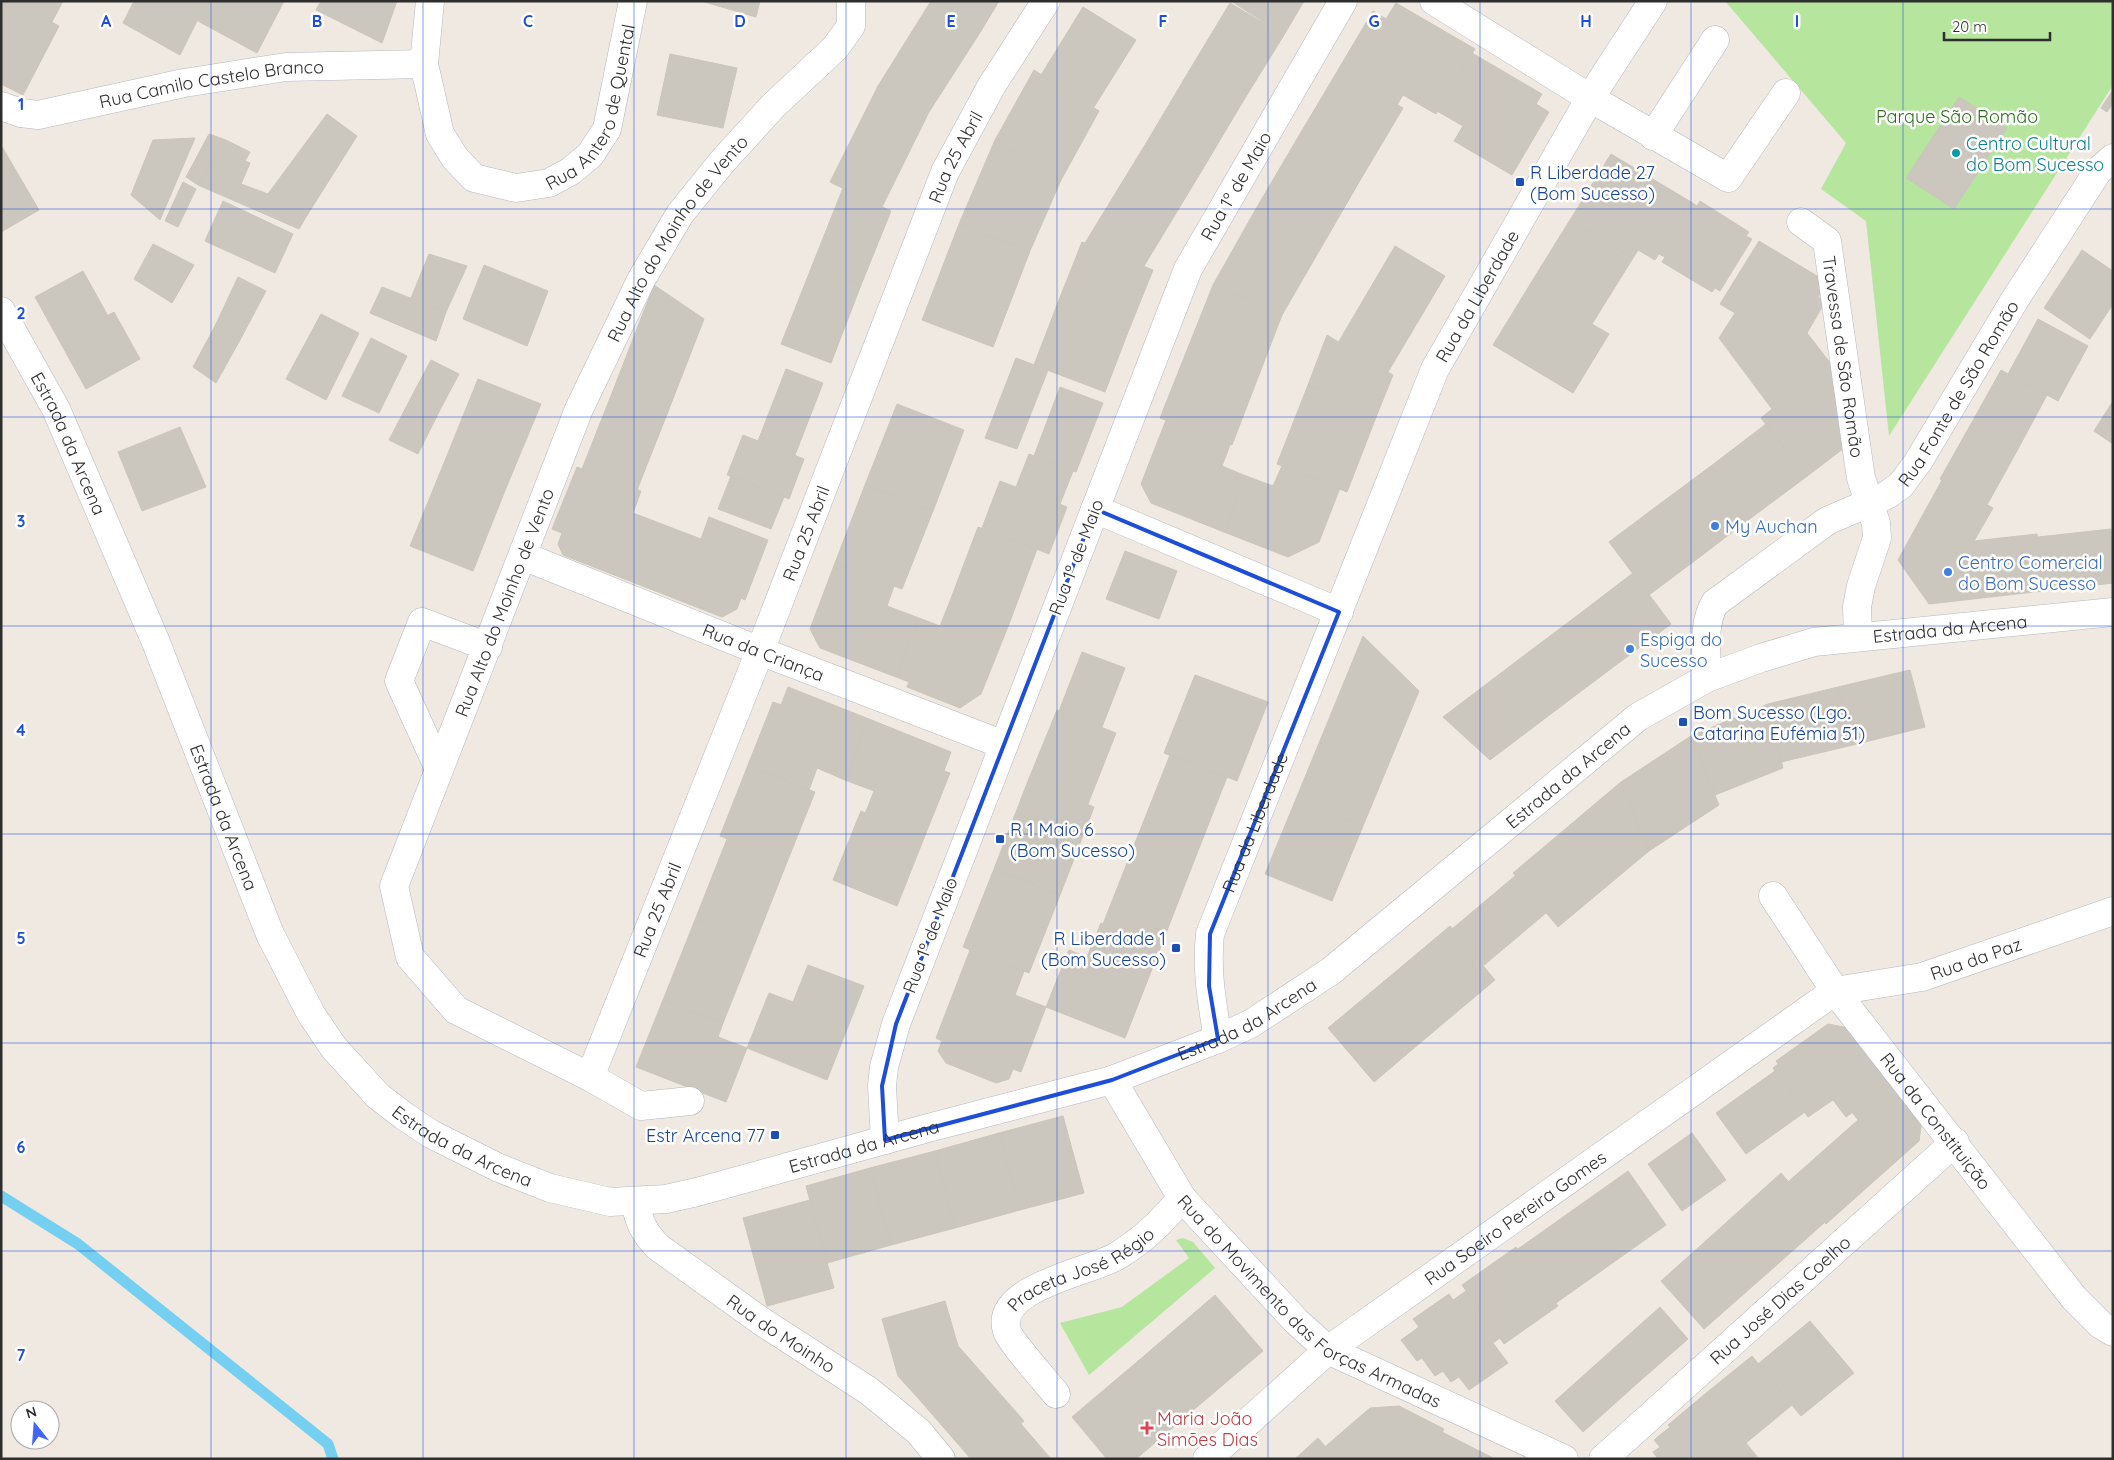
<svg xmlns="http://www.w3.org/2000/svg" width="2114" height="1460" viewBox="0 0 2114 1460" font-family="Quicksand,sans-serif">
	<rect width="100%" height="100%" fill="#efe9e1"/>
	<!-- green -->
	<path fill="#b6e59e" d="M1725,1H2113V85L1889,436L1866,221L1821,189L1846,143Z
		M1183,1238L1193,1242L1215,1268L1089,1375L1060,1323L1122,1307L1189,1258L1176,1240Z"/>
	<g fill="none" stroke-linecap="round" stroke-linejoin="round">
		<!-- stream -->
		<path stroke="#75cff0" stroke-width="11" d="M1,1196L78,1244L328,1444L333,1459"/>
	</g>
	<!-- building -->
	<path fill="#cbc7bf" stroke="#cbc5ba" d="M1,1H12L59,26L23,95L1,84Z
		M12,1H63L52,22Z
		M134,1H207L180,55L123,23Z
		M207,1H284L257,53L198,21Z
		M321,1H397L382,43L316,10Z
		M701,1H760L756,17Z
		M931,1L981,31L929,112L878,86Z
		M932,1H999L981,31Z
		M1231,1H1304L1284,35Z
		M1230,3L1284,35L1242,103L1189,71Z
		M1396,3L1475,49L1436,114L1403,95L1397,105L1338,70L1373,11L1386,19Z
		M1083,7L1136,40L1094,107L1041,75Z
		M1472,53L1542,94L1536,104L1549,112L1512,175L1454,141L1463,126L1437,111Z
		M670,54L737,68L723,128L657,115Z
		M1034,70L1099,111L1061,180L995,140Z
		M1338,70L1403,108L1362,177L1297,139Z
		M1189,71L1242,103L1201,172L1148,140Z
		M878,86L929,112L882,207L830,182Z
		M2113,90V103L2107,112L2101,108Z
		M1959,97L2007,128L1954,209L1906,178Z
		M327,114L357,136L306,217L268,194Z
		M209,134L226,140L198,185L186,177Z
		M195,138L160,220L131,195L153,140Z
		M1297,139L1362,177L1322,246L1257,207Z
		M226,140L250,152L245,161L250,163L241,184L268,194L306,217L299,229L198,185Z
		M995,140L1061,180L1030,251L959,224Z
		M1148,140L1201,172L1144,266L1085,243Z
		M1,145L39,210L1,232Z
		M1611,154L1691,202L1655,260L1638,250L1633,258L1570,220Z
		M183,182L196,189L178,227L165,221Z
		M843,188L891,211L861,285L812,266Z
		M223,201L293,234L275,273L205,241Z
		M1700,201L1749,232L1746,236L1752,239L1720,291L1715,288L1712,292L1662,262L1665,257L1659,254L1691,202L1697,206Z
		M1257,207L1322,246L1282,315L1213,285Z
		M1570,220L1633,258L1597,316L1534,278Z
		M959,224L1030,251L993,347L922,320Z
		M1759,241L1827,282L1818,297L1825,302L1807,333L1838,373L1841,436L1848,445L1806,477L1761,418L1772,409L1719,338L1735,313L1720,304Z
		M1082,242L1153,270L1128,332L1057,305Z
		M153,244L194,265L172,303L134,279Z
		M1395,246L1445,276L1388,372L1338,343Z
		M2082,250L2113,271V304L2090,339L2044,308Z
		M429,254L467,266L446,312L411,298Z
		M484,265L548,291L527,346L463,319Z
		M812,266L861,285L831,363L781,344Z
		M83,271L108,316L60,342L35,297Z
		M238,277L266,291L240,340L215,326Z
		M1534,278L1597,316L1592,324L1609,334L1573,393L1493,345Z
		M654,285L704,319L669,409L614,388Z
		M1213,285L1282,315L1232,445L1160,418Z
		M382,287L446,312L436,341L370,313Z
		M1057,305L1128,332L1105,392L1034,365Z
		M114,312L140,359L86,389L60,342Z
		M321,314L359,333L326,400L286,379Z
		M2038,319L2088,346L2058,401L2008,374Z
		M215,326L240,340L216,383L193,367Z
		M1327,335L1393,375L1378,412L1308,385Z
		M371,338L407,356L379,413L342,396Z
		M1016,358L1048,370L1017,449L985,438Z
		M431,360L459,374L442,406L414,392Z
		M786,369L823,383L795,455L758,441Z
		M2001,370L2047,395L2018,449L1971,424Z
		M478,379L541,404L506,488L444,463Z
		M1308,385L1378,412L1347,492L1277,464Z
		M1060,387L1103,403L1076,472L1034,456Z
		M614,388L669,409L637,490L582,469Z
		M414,392L442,406L418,454L389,440Z
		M2113,401V444L2094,431Z
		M897,404L964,430L933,511L865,485Z
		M1166,420L1230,445L1222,466L1246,476L1224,532L1151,503L1141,484Z
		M1766,424L1806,477L1751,518L1711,466Z
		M1971,424L2018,449L1987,505L1940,479Z
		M180,427L206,487L142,511L118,452Z
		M743,435L804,459L789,499L727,475Z
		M1029,454L1073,471L1060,504L1016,487Z
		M444,463L506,488L473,571L410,546Z
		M1282,466L1340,488L1319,542L1288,557L1224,532L1246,476L1273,486Z
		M1711,466L1751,518L1701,556L1661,503Z
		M577,467L641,491L633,513L701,539L709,517L768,540L745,600L741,598L737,609L722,617L563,555L558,544L562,533L552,529Z
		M731,476L784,497L771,529L718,509Z
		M1942,480L1993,508L1974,541L2037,534L2043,591L1929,604L1898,560Z
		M1000,481L1067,507L1049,554L982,528Z
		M865,485L933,511L902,589L835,563Z
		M1661,503L1701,556L1649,595L1609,542Z
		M978,527L1037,549L1009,624L950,601Z
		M2111,529L2113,583L2043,591L2038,537Z
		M1125,551L1177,571L1159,619L1106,599Z
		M835,563L894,586L887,606L919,618L896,677L820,648L810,629Z
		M1633,573L1671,624L1620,662L1582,612Z
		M950,601L1009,624L981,694L960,708L907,687L909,682L896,677L919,618L940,626Z
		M1582,612L1620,662L1568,701L1530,651Z
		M1363,636L1419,691L1363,826L1296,799Z
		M1530,651L1568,701L1490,760L1443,717Z
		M1082,652L1125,668L1102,727L1059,711Z
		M1910,670L1925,727L1853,745L1838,687Z
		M1195,675L1268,702L1237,781L1164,753Z
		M788,687L869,719L845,780L817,768L809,790L748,765L773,702L781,705Z
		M1838,687L1853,745L1781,762L1768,704Z
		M1768,704L1783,768L1715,795L1691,736Z
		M1057,710L1116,733L1088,804L1028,781Z
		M869,719L951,752L944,771L950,773L926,833L867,809L874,791L845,780Z
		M1691,736L1719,805L1649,851L1621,782Z
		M1170,755L1227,777L1194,861L1137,838Z
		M748,765L815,792L787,862L720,836Z
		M1028,781L1094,807L1060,895L994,869Z
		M1621,782L1649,851L1558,927L1513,873Z
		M1296,799L1363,826L1332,901L1265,874Z
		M867,809L926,833L897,906L833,880L861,811L865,813Z
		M1137,838L1194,861L1161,946L1103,924Z
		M727,839L787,862L755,943L695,920Z
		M994,869L1060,895L1029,973L963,947Z
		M1515,876L1546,913L1483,966L1452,929Z
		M695,920L755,943L723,1023L663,1000Z
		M1101,923L1161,946L1125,1038L1046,1007L1069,950L1087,957Z
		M1450,926L1495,980L1433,1032L1388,978Z
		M970,950L1024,971L1015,995L1046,1007L1021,1072L1013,1069L1009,1079L996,1083L946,1063L938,1051L942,1041L936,1038Z
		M808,965L864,986L827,1080L747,1048L769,993L793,1002Z
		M1388,978L1433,1032L1374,1082L1328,1028Z
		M663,1000L723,1023L718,1037L747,1048L726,1102L636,1067Z
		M1828,1024L1864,1031L1895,1082L1846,1117L1833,1100L1808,1117L1773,1068L1778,1064L1776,1061Z
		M1775,1071L1805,1112L1746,1154L1716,1113Z
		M1895,1082L1922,1120L1919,1141L1826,1224L1788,1182L1858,1120L1852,1112Z
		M1063,1116L1084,1193L1020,1210L999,1133Z
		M999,1133L1020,1210L955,1228L935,1151Z
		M1692,1133L1726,1180L1682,1211L1648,1164Z
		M935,1151L955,1228L891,1245L870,1168Z
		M870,1168L891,1245L827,1263L806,1186Z
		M1628,1171L1666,1225L1556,1303L1518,1249Z
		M1781,1173L1824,1223L1771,1270L1728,1221Z
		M810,1200L834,1288L767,1306L743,1218Z
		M1728,1221L1771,1270L1704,1329L1661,1281Z
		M1516,1247L1558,1306L1504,1344L1462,1285Z
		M1466,1291L1500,1338L1493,1343L1508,1363L1469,1390L1459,1377L1451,1382L1443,1371L1435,1376L1422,1358L1417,1361L1401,1340L1419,1327L1413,1319L1449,1294L1453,1300Z
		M1215,1295L1263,1351L1191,1412L1144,1356Z
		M945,1301L958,1346L967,1356L918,1398L898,1376L882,1319Z
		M1660,1307L1688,1339L1641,1380L1613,1349Z
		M1810,1321L1854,1373L1801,1416L1758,1364Z
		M1613,1349L1641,1380L1583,1432L1555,1401Z
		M967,1356L1024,1421L981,1459H971L918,1398Z
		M1144,1356L1191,1412L1136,1459H1107L1072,1417Z
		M1752,1356L1792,1405L1746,1443L1705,1394Z
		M1705,1394L1746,1443L1759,1459H1658L1653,1452L1660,1447L1654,1440L1670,1427L1668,1425Z
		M1399,1406L1444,1429L1428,1459H1336L1326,1446L1370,1408Z
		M1021,1424L1051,1459H981Z
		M1442,1432L1495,1459H1428Z
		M1318,1438L1336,1459H1295Z"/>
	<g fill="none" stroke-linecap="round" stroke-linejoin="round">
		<!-- minor casing -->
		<g stroke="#b4b7c1" stroke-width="29">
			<g id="minor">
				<path id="s1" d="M430,1L424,64L440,134L455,158L474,178L516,188L549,183L571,171L590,155L607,129L633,1"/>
				<path d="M1434,1L1590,98L1728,178L1786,93"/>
				<path id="s2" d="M1,106L21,113L38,115L184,83L286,67L424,64"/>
				<path d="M1653,136L1715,40"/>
				<path id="s3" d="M1801,222L1827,241L1857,451L1861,478L1876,523L1877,538L1861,586L1857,607L1858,636"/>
				<path id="s4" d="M1,311L56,409L155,640L270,934L311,1014L334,1048L378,1096L404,1116L431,1134L499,1168L550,1188L610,1202L666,1199L697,1192L928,1128L1112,1080L1218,1039L1252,1023L1331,971L1638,717L1707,678L1761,658L1814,642L2113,612"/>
				<path d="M1095,509L1339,612"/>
				<path id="s5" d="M523,556L760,651L1004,745"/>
				<path id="s6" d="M1707,678C1707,654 1702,624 1715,603L1827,521L1887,495L1901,485L1918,462L2014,301L2098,171L2113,158"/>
				<path d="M439,769L399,681L422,622L488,647"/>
				<path id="s7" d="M1773,896L1835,991L2074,1298L2101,1325L2113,1332"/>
				<path id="s8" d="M1218,1039C1212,1003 1206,970 1210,934L1435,369L1590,98L1653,1"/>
				<path id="s9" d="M590,1077L760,651L945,172L992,85L1046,1"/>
				<path id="s10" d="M1112,1080L1182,1198L1296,1321L1328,1350L1564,1459"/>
				<path id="s11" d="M690,1101L641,1106L590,1077L456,1010L410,957L394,886L579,409L641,280L680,214L722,162L773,106L835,48L851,26V1"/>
				<path d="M885,1140L882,1086L884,1067L896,1024L1188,269L1343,1"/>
				<path id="s12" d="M635,1202C639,1222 644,1233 658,1247L761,1321L869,1391L919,1432L941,1459"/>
				<path id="s13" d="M1056,1394C1047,1383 1010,1341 1007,1331C993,1287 1093,1271 1117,1256C1146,1238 1160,1223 1182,1198"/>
				<path id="s14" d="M1207,1459L1328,1350L1835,991L1922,977L2113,911"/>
				<path id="s15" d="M1603,1459L1955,1142"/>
			</g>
		</g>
		<!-- minor -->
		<use href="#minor" stroke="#fff" stroke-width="28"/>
	</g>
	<!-- marked area -->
	<path fill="none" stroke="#1d4ed8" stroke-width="4" stroke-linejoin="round" d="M1095,509L1339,612L1210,934L1209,986L1218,1039L1112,1080L885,1140L882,1086L896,1024Z"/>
	<!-- grid -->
	<path fill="none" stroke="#1d4ed8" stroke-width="1" stroke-opacity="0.55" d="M211,1V1459M423,1V1459M634,1V1459M846,1V1459M1057,1V1459M1268,1V1459M1480,1V1459M1691,1V1459M1903,1V1459M1,209H2113M1,417H2113M1,626H2113M1,834H2113M1,1043H2113M1,1251H2113"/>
	<!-- markers -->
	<circle fill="#0f9aa8" stroke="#fff" stroke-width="2" cx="1956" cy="153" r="5"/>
	<g fill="#1a4fb4" stroke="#fff" stroke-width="2">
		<rect x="1515" y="177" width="10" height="10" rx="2.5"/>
		<rect x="1678" y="717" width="10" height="10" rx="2.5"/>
		<rect x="995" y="834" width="10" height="10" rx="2.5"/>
		<rect x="1171" y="943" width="10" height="10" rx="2.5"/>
		<rect x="770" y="1130" width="10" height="10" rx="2.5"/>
	</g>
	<g fill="#3f7fe0" stroke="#fff" stroke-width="2">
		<circle cx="1715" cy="526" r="5"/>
		<circle cx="1948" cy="572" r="5"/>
		<circle cx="1630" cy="649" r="5"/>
	</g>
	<path fill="#e0444e" stroke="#fff" stroke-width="2" d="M1144.5 1420.5h5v5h5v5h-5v5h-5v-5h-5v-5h5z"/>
	<g text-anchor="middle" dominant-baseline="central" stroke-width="5" stroke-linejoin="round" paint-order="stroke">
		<!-- street labels -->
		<g font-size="18" fill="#2e2e2e" stroke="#fff">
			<text stroke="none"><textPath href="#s2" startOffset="215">Rua Camilo Castelo Branco</textPath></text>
			<text stroke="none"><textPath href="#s1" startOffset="360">Rua Antero de Quental</textPath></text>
			<text stroke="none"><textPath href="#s9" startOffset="990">Rua 25 Abril</textPath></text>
			<text transform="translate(1236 186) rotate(-60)">Rua 1º de Maio</text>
			<text stroke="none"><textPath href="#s11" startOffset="1110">Rua Alto do Moinho de Vento</textPath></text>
			<text stroke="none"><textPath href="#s8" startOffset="798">Rua da Liberdade</textPath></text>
			<text stroke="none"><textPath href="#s3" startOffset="149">Travessa de São Romão</textPath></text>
			<text stroke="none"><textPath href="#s6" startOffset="406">Rua Fonte de São Romão</textPath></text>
			<text stroke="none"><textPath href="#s4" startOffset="149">Estrada da Arcena</textPath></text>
			<text stroke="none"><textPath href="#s9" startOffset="585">Rua 25 Abril</textPath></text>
			<text transform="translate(1076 557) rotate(-69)">Rua 1º de Maio</text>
			<text stroke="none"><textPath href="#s11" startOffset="705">Rua Alto do Moinho de Vento</textPath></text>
			<text stroke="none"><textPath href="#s4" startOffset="2624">Estrada da Arcena</textPath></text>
			<text stroke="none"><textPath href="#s5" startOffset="259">Rua da Criança</textPath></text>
			<text stroke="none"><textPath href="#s4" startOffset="2204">Estrada da Arcena</textPath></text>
			<text stroke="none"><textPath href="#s4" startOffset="554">Estrada da Arcena</textPath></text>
			<text stroke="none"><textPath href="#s8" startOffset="226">Rua da Liberdade</textPath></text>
			<text stroke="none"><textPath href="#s9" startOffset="180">Rua 25 Abril</textPath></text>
			<text transform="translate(930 935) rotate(-69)">Rua 1º de Maio</text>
			<text stroke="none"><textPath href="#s14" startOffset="929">Rua da Paz</textPath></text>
			<text stroke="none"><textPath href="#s4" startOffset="1799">Estrada da Arcena</textPath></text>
			<text stroke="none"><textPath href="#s7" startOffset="278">Rua da Constituição</textPath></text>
			<text stroke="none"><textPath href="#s4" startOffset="974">Estrada da Arcena</textPath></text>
			<text stroke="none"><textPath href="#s4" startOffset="1394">Estrada da Arcena</textPath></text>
			<text stroke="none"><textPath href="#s14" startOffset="392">Rua Soeiro Pereira Gomes</textPath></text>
			<text stroke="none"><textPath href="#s13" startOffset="185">Praceta José Régio</textPath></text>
			<text stroke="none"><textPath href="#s10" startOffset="304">Rua do Movimento das Forças Armadas</textPath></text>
			<text stroke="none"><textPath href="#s15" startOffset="238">Rua José Dias Coelho</textPath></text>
			<text stroke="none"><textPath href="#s12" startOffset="202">Rua do Moinho</textPath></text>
		</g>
		<!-- park labels -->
		<g font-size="18" fill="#2c6e1b" stroke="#fff">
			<text x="1957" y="116">Parque São Romão</text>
		</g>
		<!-- culture labels -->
		<g font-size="18" fill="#0d838f" stroke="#fff" text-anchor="start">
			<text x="1966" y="143">Centro Cultural<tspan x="1966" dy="21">do Bom Sucesso</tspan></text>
		</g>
		<!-- transit labels -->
		<g font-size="18" fill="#164399" stroke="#fff" text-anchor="start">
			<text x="1530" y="172">R Liberdade 27<tspan x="1530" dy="21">(Bom Sucesso)</tspan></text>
			<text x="1693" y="712">Bom Sucesso (Lgo.<tspan x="1693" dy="21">Catarina Eufémia 51)</tspan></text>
			<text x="1010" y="829">R 1 Maio 6<tspan x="1010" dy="21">(Bom Sucesso)</tspan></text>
			<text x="1166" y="938" text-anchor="end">R Liberdade 1<tspan x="1166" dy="21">(Bom Sucesso)</tspan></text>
			<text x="765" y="1135" text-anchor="end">Estr Arcena 77</text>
		</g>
		<!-- shop labels -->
		<g font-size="18" fill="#366cbe" stroke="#fff" text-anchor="start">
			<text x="1725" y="526">My Auchan</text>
			<text x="1958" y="562">Centro Comercial<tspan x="1958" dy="21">do Bom Sucesso</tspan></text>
			<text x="1640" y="639">Espiga do<tspan x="1640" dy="21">Sucesso</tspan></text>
		</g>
		<!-- health labels -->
		<g font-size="18" fill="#be3a42" stroke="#fff" text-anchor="start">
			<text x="1157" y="1418">Maria João<tspan x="1157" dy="21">Simões Dias</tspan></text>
		</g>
	</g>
	<g font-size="16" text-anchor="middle" font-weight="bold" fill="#1d4ed8" stroke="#fff" stroke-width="5" stroke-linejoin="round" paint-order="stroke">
		<text x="106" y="27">A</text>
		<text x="317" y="27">B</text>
		<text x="528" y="27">C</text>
		<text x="740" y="27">D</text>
		<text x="951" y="27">E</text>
		<text x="1163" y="27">F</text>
		<text x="1374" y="27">G</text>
		<text x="1586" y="27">H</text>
		<text x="1797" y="27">I</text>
		<text x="21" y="110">1</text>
		<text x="21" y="319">2</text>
		<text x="21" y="527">3</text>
		<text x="21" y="736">4</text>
		<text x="21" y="944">5</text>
		<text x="21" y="1153">6</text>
		<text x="21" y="1361">7</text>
	</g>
	<!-- border -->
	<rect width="2114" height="1460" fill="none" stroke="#2e2e2e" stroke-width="5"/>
	<!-- north arrow -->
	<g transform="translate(35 1425) rotate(343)"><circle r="24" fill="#ffffff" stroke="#ababab"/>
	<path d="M0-4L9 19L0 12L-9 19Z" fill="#4264fb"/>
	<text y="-8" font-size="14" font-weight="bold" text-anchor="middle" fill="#2e2e2e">N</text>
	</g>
	<!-- scale -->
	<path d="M1944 32v8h106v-8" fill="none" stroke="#2e2e2e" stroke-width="2.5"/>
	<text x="1952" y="32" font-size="15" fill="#2e2e2e" stroke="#ffffff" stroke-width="4" paint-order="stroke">20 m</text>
</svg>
